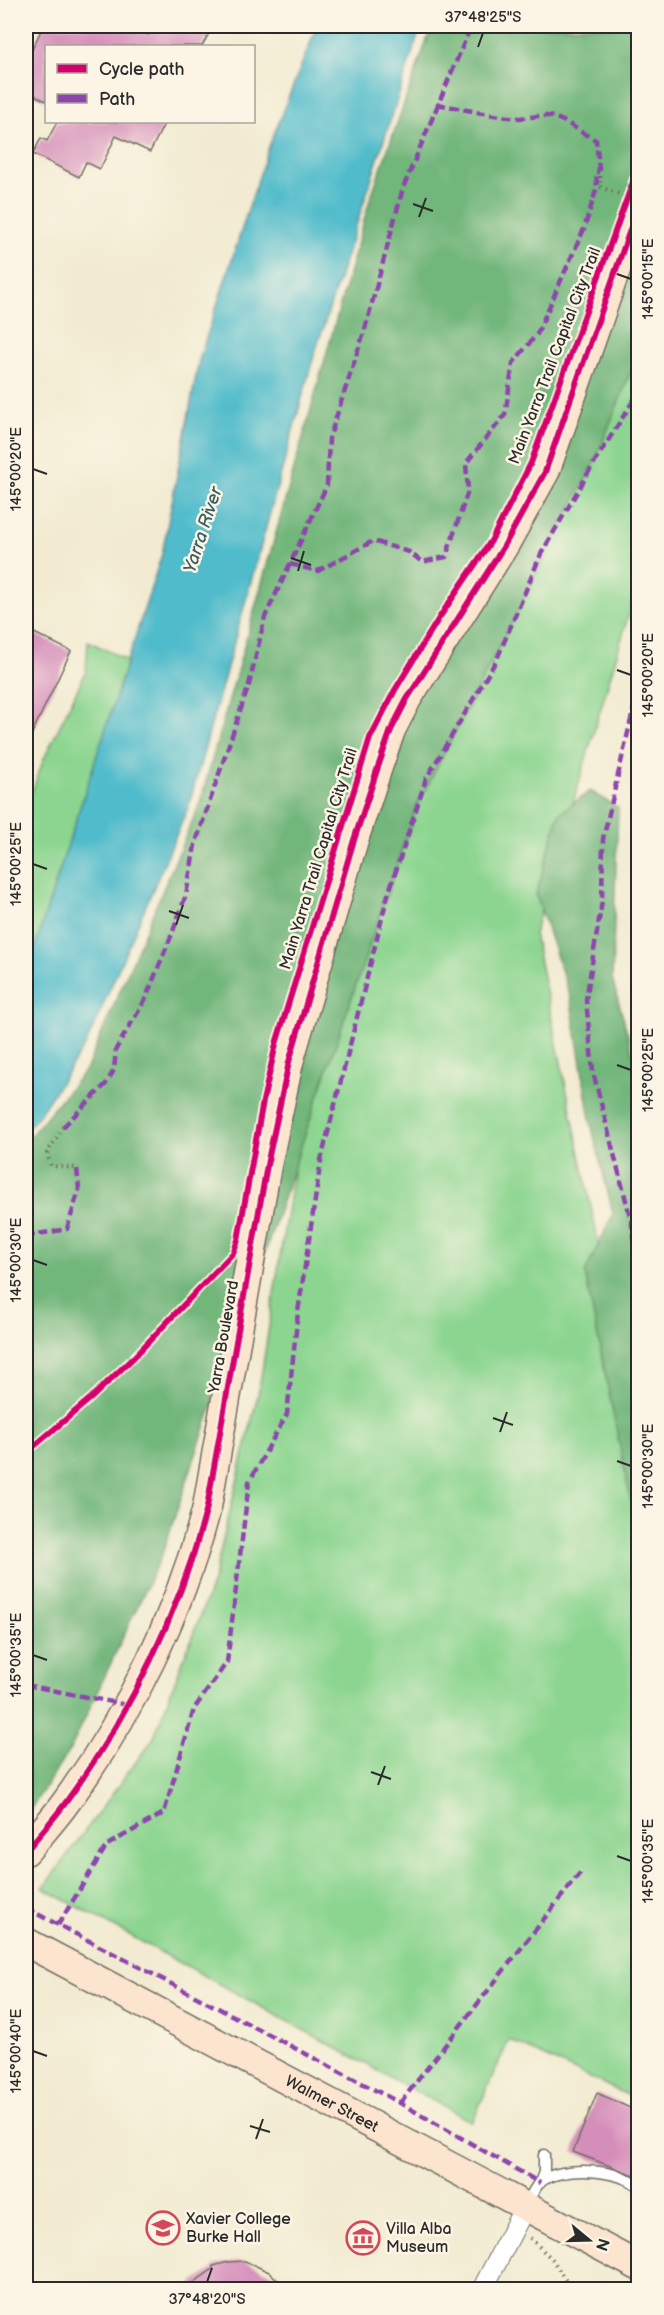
<svg xmlns="http://www.w3.org/2000/svg" width="664" height="2315" viewBox="0 0 664 2315" font-family="'Balsamiq Sans',sans-serif">
	<rect width="100%" height="100%" fill="#fcf5e5"/>
	<filter id="ink" filterUnits="userSpaceOnUse"><feTurbulence type="fractalNoise" baseFrequency=".0167" numOctaves="2"/><feDisplacementMap in="SourceGraphic" scale="12" xChannelSelector="R" yChannelSelector="G"/><feConvolveMatrix kernelMatrix="1 2 1 2 8 2 1 2 1" color-interpolation-filters="sRGB"/></filter>
	<filter id="wash" filterUnits="userSpaceOnUse"><feTurbulence type="fractalNoise" baseFrequency=".008" numOctaves="4" result="noise"/><feDisplacementMap in="SourceGraphic" scale="24" xChannelSelector="R" yChannelSelector="G"/><feGaussianBlur stdDeviation="1.35" result="paint"/><feColorMatrix in="noise" values="0 0 0 0 0 0 0 0 0 0 0 0 0 0 0 0 0 1.4 0 .05"/><feComposite in="paint" operator="in"/></filter>
	<g filter="url(#wash)">
		<rect width="100%" height="100%" fill="#f2ebd1"/>
		<!-- green -->
		<path fill="#8cd590" stroke="#5c805e" stroke-width="1.5" d="M638,293V583L534,934L614,1317L638,1420V2100L509,2040L472,2122L43,1888L153,1739L213,1582L259,1390L297,1148L338,946Z
			M88,641L128,661L29,965L26,971V808L43,761L86,671Z"/>
		<!-- forest -->
		<path fill="#71b67a" stroke="#4e7052" stroke-width="1.5" d="M432,26H638V354L594,463L417,806L162,1554L71,1748L26,1816V1141L87,1068L200,803L370,199Z
			M590,791L618,808L612,979L638,1071V1516L630,1497L585,1273L613,1214L590,1119L570,996L536,895L559,814Z"/>
		<!-- water -->
		<path fill="#50bbcb" stroke="#3e737b" stroke-width="1.5" d="M317,26H421L312,362L188,808L87,1042L39,1115L26,1130V971L29,965L162,554L199,360L268,149Z"/>
		<g id="blocks">
			<!-- building -->
			<path fill="#d58dba" d="M43,26H129L148,35L153,26H213L202,46H46V101L26,91V51L30,54Z
				M57,122H165L150,152L116,136L100,169L86,162L79,177L33,154L41,138L47,141Z
				M26,629L71,651L26,746Z
				M597,2093L639,2112V2177L573,2152Z
				M245,2261L269,2272L288,2289H184L213,2269V2266L228,2262Z"/>
		</g>
	</g>
	<g filter="url(#ink)">
		<use href="#blocks" fill-opacity="0" stroke="#716e65" stroke-width="1.5"/>
		<g fill="none" stroke-linecap="round" stroke-linejoin="round">
			<!-- lane casing -->
			<g stroke="#716e65" stroke-width="13">
				<path id="lane" d="M540,2183L544,2172V2155
					M525,2206C530,2199 534,2188 540,2182C561,2165 619,2169 638,2186"/>
			</g>
			<!-- street casing -->
			<g stroke="#716e65" stroke-width="22">
				<path id="street" d="M482,2290L525,2207"/>
			</g>
			<!-- secondary casing -->
			<g stroke="#716e65" stroke-width="31">
				<g id="secondary">
					<path d="M26,1851C39,1835 54,1819 66,1802C130,1714 180,1612 207,1507L267,1165L289,1062L353,843L378,767L391,730L407,699L504,546L545,472L638,207"/>
					<path id="s1" d="M26,1942L638,2266"/>
				</g>
			</g>
			<!-- path -->
			<path stroke="#716e65" stroke-width="4" stroke-dasharray="1.5 4.5" stroke-linecap="butt" d="M600,181V187L619,194
				M63,1127L47,1153L51,1166L77,1168
				M530,2238L552,2259L572,2290"/>
			<!-- lane -->
			<use href="#lane" stroke="#fff" stroke-width="10"/>
			<!-- street -->
			<use href="#street" stroke="#fff" stroke-width="20"/>
			<!-- secondary -->
			<use href="#secondary" stroke="#fce5cf" stroke-width="28"/>
			<!-- quiet -->
			<path stroke="#8e44ad" stroke-width="4.5" stroke-dasharray="9 4.5" stroke-linecap="butt" d="M437,104C464,109 491,116 519,118C528,118 538,115 547,116C565,118 580,133 596,140L600,178
				M290,564L318,571L373,541L409,552L422,562L446,557L468,491L466,463L505,415L513,363L537,334L584,229L597,187L596,172H599
				M638,690L603,839L602,901L586,1000L593,1072L632,1224L638,1290
				M63,1127L106,1084L114,1070L116,1049L145,1000L172,934L186,895L195,845L249,685L265,617L327,485L329,439L365,329L403,188L471,26
				M26,1236L67,1229L79,1190L77,1168
				M26,1685L127,1705
				M26,1908L400,2103L540,2183
				M58,1925L107,1845L164,1813L194,1709L227,1662L249,1482L287,1414L298,1312L321,1160L387,898L426,779L497,659L541,554L594,463L638,393
				M400,2103L583,1869"/>
			<!-- cycleway casing -->
			<g stroke="#fcf5e5" stroke-width="10">
				<path id="cycleway" d="M26,1453L91,1398L134,1357L233,1253L238,1240L263,1101L276,1044L370,738L395,690L439,618L491,541L531,463L638,168
					M26,1851C39,1835 54,1819 66,1802C130,1714 180,1612 207,1507L267,1165L289,1062L353,843L378,767L391,730L407,699L504,546L545,472L638,207"/>
			</g>
			<!-- cycleway -->
			<use href="#cycleway" stroke="#d6006c" stroke-width="6"/>
		</g>
	</g>
	<!-- ticks -->
	<path fill="none" stroke="#2b2b2b" stroke-width="2" d="M478,47L483,33M413,204L433,211M419,217L426,198M617,274L631,279M33,469L47,474M291,558L311,565M298,571L304,551M617,670L631,675M33,864L47,869M169,911L189,918M176,925L183,905M617,1065L631,1070M33,1260L47,1265M493,1418L513,1425M500,1432L507,1412M617,1461L631,1466M33,1655L47,1660M371,1772L391,1779M378,1785L385,1766M617,1856L631,1861M33,2051L47,2056M250,2126L270,2132M256,2139L263,2119M207,2282L212,2268"/>
	<!-- icons -->
	<defs>
		<g id="school-ring" transform="scale(1.725)"><circle r="9.5" fill="#fcf5e5" stroke="#d1495b" stroke-width="1.5"/><path d="M0-5L7-2L0 1L-7-2ZM-4 1L0 2.5L4 1V4Q0 6-4 4Z" fill="#d1495b"/></g>
		<g id="museum-ring" transform="scale(1.725)"><circle r="9.5" fill="#fcf5e5" stroke="#d1495b" stroke-width="1.5"/><path d="M0-6L6-3V-2H-6V-3ZM-5-1h2V3h-2ZM-1-1h2V3h-2ZM3-1h2V3H3ZM-6 4H6V6H-6Z" fill="#d1495b"/></g>
	</defs>
	<g fill-rule="evenodd">
		<use href="#school-ring" x="163" y="2228"/>
		<use href="#museum-ring" x="363" y="2238"/>
	</g>
	<g text-anchor="middle" dominant-baseline="central" stroke-width="5" stroke-linejoin="round" paint-order="stroke">
		<!-- street labels -->
		<g font-size="16" fill="#2b2b2b" stroke="#fcf5e5">
			<text transform="translate(555 356) rotate(-69)">Main Yarra Trail Capital City Trail</text>
			<text transform="translate(319 859) rotate(-73)">Main Yarra Trail Capital City Trail</text>
			<text transform="translate(224 1337) rotate(-80)">Yarra Boulevard</text>
			<text stroke="none"><textPath href="#s1" startOffset="346">Walmer Street</textPath></text>
		</g>
		<!-- poi labels -->
		<g font-size="16" fill="#2b2b2b" stroke="#fcf5e5" text-anchor="start">
			<text x="186" y="2219">Xavier College<tspan x="186" dy="18">Burke Hall</tspan></text>
			<text x="386" y="2229">Villa Alba<tspan x="386" dy="18">Museum</tspan></text>
		</g>
		<!-- water labels -->
		<g font-size="18" font-style="italic" fill="#385d63" stroke="#fcf5e5">
			<text transform="translate(203 530) rotate(-72)">Yarra River</text>
		</g>
	</g>
	<!-- margin -->
	<rect width="664" height="2315" fill="none" stroke="#fcf5e5" stroke-width="66"/>
	<!-- legend -->
	<rect x="45" y="45" width="210" height="78" fill="#fcf5e5" stroke="#a8a49b" stroke-width="1.5"/>
	<rect x="57" y="64" width="30" height="9" fill="#d6006c" stroke="#a8a49b" stroke-width="1.5"/>
	<text x="99" y="75" font-size="18" fill="#2b2b2b">Cycle path</text>
	<rect x="57" y="94" width="30" height="9" fill="#8e44ad" stroke="#a8a49b" stroke-width="1.5"/>
	<text x="99" y="105" font-size="18" fill="#2b2b2b">Path</text>
	<!-- north arrow -->
	<g transform="translate(589 2240) rotate(109)" stroke="#fcf5e5" stroke-width="4.5" paint-order="stroke">
	<path d="M0-4.5L10 22L0 15L-10 22Z" fill="#2b2b2b"/>
	<text y="-9" font-size="16" font-weight="bold" text-anchor="middle" fill="#2b2b2b">N</text>
	</g>
	<rect x="33" y="33" width="598" height="2249" fill="none" stroke="#2b2b2b" stroke-width="2"/>
	<g font-size="15" text-anchor="middle" fill="#2b2b2b">
		<text x="483" y="22">37°48'25"S</text>
		<text transform="translate(648 279) rotate(-90)" y="5">145°00'15"E</text>
		<text transform="translate(16 469) rotate(-90)" y="5">145°00'20"E</text>
		<text transform="translate(648 675) rotate(-90)" y="5">145°00'20"E</text>
		<text transform="translate(16 864) rotate(-90)" y="5">145°00'25"E</text>
		<text transform="translate(648 1070) rotate(-90)" y="5">145°00'25"E</text>
		<text transform="translate(16 1260) rotate(-90)" y="5">145°00'30"E</text>
		<text transform="translate(648 1466) rotate(-90)" y="5">145°00'30"E</text>
		<text transform="translate(16 1655) rotate(-90)" y="5">145°00'35"E</text>
		<text transform="translate(648 1861) rotate(-90)" y="5">145°00'35"E</text>
		<text transform="translate(16 2051) rotate(-90)" y="5">145°00'40"E</text>
		<text x="207" y="2304">37°48'20"S</text>
	</g>
</svg>
